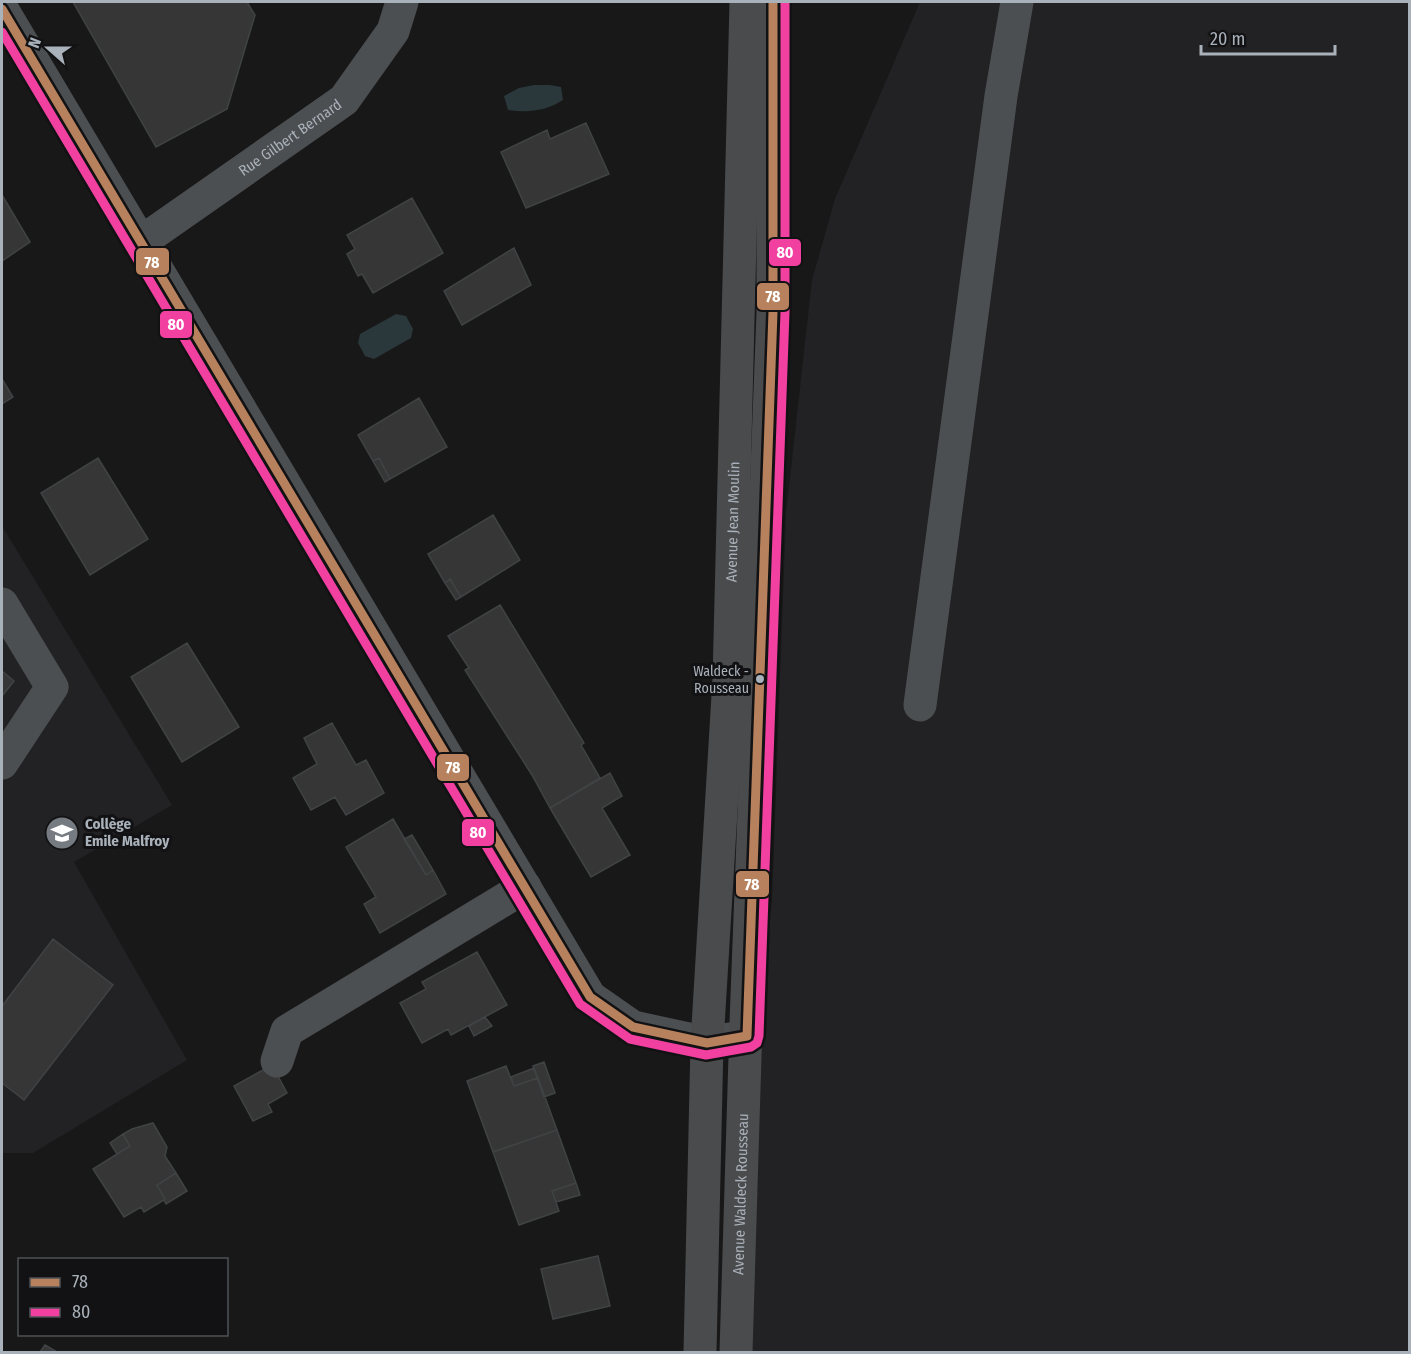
<svg xmlns="http://www.w3.org/2000/svg" width="1411" height="1354" viewBox="0 0 1411 1354" font-family="'Fira Sans Condensed',sans-serif">
	<rect width="100%" height="100%" fill="#181818"/>
	<!-- built -->
	<path fill="#222224" d="M920,2H1409V1352H741L754,1028L772,901L786,514L812,280L835,199Z
		M2,526L172,805L74,862L187,1060L33,1153H2Z"/>
	<!-- water -->
	<path fill="#2a373b" d="M534,85H550L561,87L563,100C546,111 528,113 508,110L504,96L519,88Z
		M396,314L406,316L413,329L411,338L374,359L365,356L358,343L360,334Z"/>
	<!-- building -->
	<path fill="#363637" stroke="#404344" stroke-width="1.5" d="M73,2H247L255,15L227,109L156,147Z
		M586,123L609,174L526,208L501,152L547,130L550,139Z
		M2,195L30,242L2,261Z
		M412,198L443,253L373,293L362,274L358,276L347,254L355,249L347,235Z
		M514,248L531,285L462,325L444,291Z
		M2,379L13,397L2,404Z
		M419,398L447,447L390,479L379,458L373,461L358,435Z
		M98,458L148,539L90,575L41,493Z
		M379,458L390,479L385,482L373,461Z
		M493,515L520,560L461,597L450,579L445,583L428,554Z
		M450,579L461,597L456,600L445,583Z
		M500,605L584,743L581,745L600,778L550,808L532,775L465,670L469,668L448,636Z
		M187,643L239,727L182,762L131,677Z
		M2,671L14,681L2,696Z
		M332,723L356,765L366,760L384,793L346,815L335,797L311,810L293,778L317,764L304,738Z
		M610,773L622,796L602,808L630,855L591,877L550,808Z
		M393,819L426,875L433,870L446,894L380,933L364,904L376,897L346,847Z
		M412,835L433,870L426,875L404,839Z
		M53,939L113,985L24,1100L2,1083V1006Z
		M477,952L507,1005L451,1035L448,1029L422,1043L400,1003L426,989L422,982Z
		M485,1017L492,1026L474,1036L469,1026Z
		M544,1062L555,1093L544,1097L533,1066Z
		M272,1065L287,1093L268,1104L272,1112L253,1121L234,1086Z
		M506,1066L514,1086L538,1078L557,1130L493,1152L467,1081Z
		M534,1068L538,1078L514,1086L511,1077Z
		M153,1123L167,1147L165,1156L176,1173L157,1185L165,1199L164,1200L144,1212L141,1207L124,1217L93,1169L130,1146L123,1134L132,1129Z
		M557,1130L576,1183L552,1191L559,1211L519,1225L493,1152Z
		M123,1134L130,1146L117,1154L110,1143Z
		M176,1173L187,1191L166,1204L164,1200L165,1199L157,1185Z
		M576,1183L580,1195L556,1202L552,1191Z
		M598,1256L610,1306L553,1319L541,1269Z
		M45,1345L57,1352H40Z"/>
	<g fill="none" stroke-linecap="round" stroke-linejoin="round">
		<!-- minor -->
		<g stroke="#4c4f51" stroke-width="33">
			<path d="M2,9L590,997L633,1027L707,1043L747,1036"/>
			<path id="s1" d="M141,242L344,100L393,31L402,2"/>
			<path d="M2,604L52,687L2,763"/>
			<path d="M920,705L1001,96L1017,2"/>
			<path d="M277,1061L287,1031L525,887"/>
		</g>
		<!-- major -->
		<g stroke="#4a4b4d" stroke-width="33">
			<path id="s2" d="M700,1352L707,1043L729,679L746,2"/>
			<path id="s3" d="M736,1352L746,1023L773,312V2"/>
		</g>
		<!-- bus-1 casing -->
		<g stroke="#121214" stroke-width="14">
			<path id="bus-1" d="M2,9L590,997L633,1027L707,1043L747,1036L773,312V2"/>
		</g>
		<!-- bus-2 casing -->
		<g stroke="#121214" stroke-width="14">
			<path id="bus-2" d="M2,32L580,1004L630,1039L706,1055L751,1047L757,1043L759,1036L785,312V2"/>
		</g>
		<!-- bus-1 -->
		<use href="#bus-1" stroke="#b6815c" stroke-width="9"/>
		<!-- bus-2 -->
		<use href="#bus-2" stroke="#f240a1" stroke-width="9"/>
	</g>
	<!-- icons -->
	<defs>
		<g id="school-disc" transform="scale(1.725)"><circle r="9.5" fill="#767b81" stroke="#121214"/><path d="M0-5L7-2L0 1L-7-2ZM-4 1L0 2.5L4 1V4Q0 6-4 4Z" fill="#fff"/></g>
	</defs>
	<g fill-rule="evenodd">
		<use href="#school-disc" x="62" y="833"/>
	</g>
	<!-- markers -->
	<circle fill="#a9b1ba" stroke="#121214" stroke-width="2" cx="760" cy="679" r="5"/>
	<g text-anchor="middle" dominant-baseline="central" stroke-width="6" stroke-linejoin="round" paint-order="stroke">
		<!-- bus labels -->
		<g font-size="14" fill="#a9b1ba" stroke="#121214" text-anchor="end">
			<text x="749" y="671">Waldeck -<tspan x="749" dy="17">Rousseau</tspan></text>
		</g>
		<!-- street labels -->
		<g font-size="15" fill="#a9b1ba" stroke="#121214">
			<text stroke="none"><textPath href="#s1" startOffset="182">Rue Gilbert Bernard</textPath></text>
			<text stroke="none"><textPath href="#s2" startOffset="831">Avenue Jean Moulin</textPath></text>
			<text stroke="none"><textPath href="#s3" startOffset="158">Avenue Waldeck Rousseau</textPath></text>
		</g>
		<!-- poi labels -->
		<g font-size="15" font-weight="bold" fill="#a9b1ba" stroke="#121214" text-anchor="start">
			<text x="85" y="824">Collège<tspan x="85" dy="17">Emile Malfroy</tspan></text>
		</g>
	</g>
	<g stroke="#121214" stroke-width="2">
		<rect x="768" y="238" width="34" height="29" rx="6" fill="#f240a1"/>
		<rect x="135" y="247" width="35" height="29" rx="6" fill="#b6815c"/>
		<rect x="756" y="282" width="34" height="29" rx="6" fill="#b6815c"/>
		<rect x="159" y="310" width="34" height="29" rx="6" fill="#f240a1"/>
		<rect x="436" y="753" width="34" height="29" rx="6" fill="#b6815c"/>
		<rect x="461" y="818" width="34" height="29" rx="6" fill="#f240a1"/>
		<rect x="735" y="870" width="35" height="28" rx="6" fill="#b6815c"/>
	</g>
	<g font-size="16" text-anchor="middle" font-weight="bold" fill="#fff">
		<text x="785" y="258">80</text>
		<text x="152" y="268">78</text>
		<text x="773" y="302">78</text>
		<text x="176" y="330">80</text>
		<text x="453" y="773">78</text>
		<text x="478" y="838">80</text>
		<text x="752" y="890">78</text>
	</g>
	<!-- border -->
	<rect width="1411" height="1354" fill="none" stroke="#a9b1ba" stroke-width="6"/>
	<!-- legend -->
	<rect x="18" y="1258" width="210" height="78" fill="#121214" stroke="#4e5256" stroke-width="1.5"/>
	<rect x="30" y="1278" width="30" height="9" fill="#b6815c" stroke="#4e5256" stroke-width="1.5"/>
	<text x="72" y="1288" font-size="18" fill="#a9b1ba">78</text>
	<rect x="30" y="1308" width="30" height="9" fill="#f240a1" stroke="#4e5256" stroke-width="1.5"/>
	<text x="72" y="1318" font-size="18" fill="#a9b1ba">80</text>
	<!-- north arrow -->
	<g transform="translate(48 48) rotate(291)" stroke="#121214" stroke-width="4.5" paint-order="stroke">
	<path d="M0-4.5L10 22L0 15L-10 22Z" fill="#a9b1ba"/>
	<text y="-9" font-size="16" font-weight="bold" text-anchor="middle" fill="#a9b1ba">N</text>
	</g>
	<!-- scale -->
	<path d="M1201 45v9h134v-9" fill="none" stroke="#a9b1ba" stroke-width="3"/>
	<text x="1210" y="45" font-size="18" fill="#a9b1ba" stroke="#121214" stroke-width="4.5" paint-order="stroke">20 m</text>
</svg>
